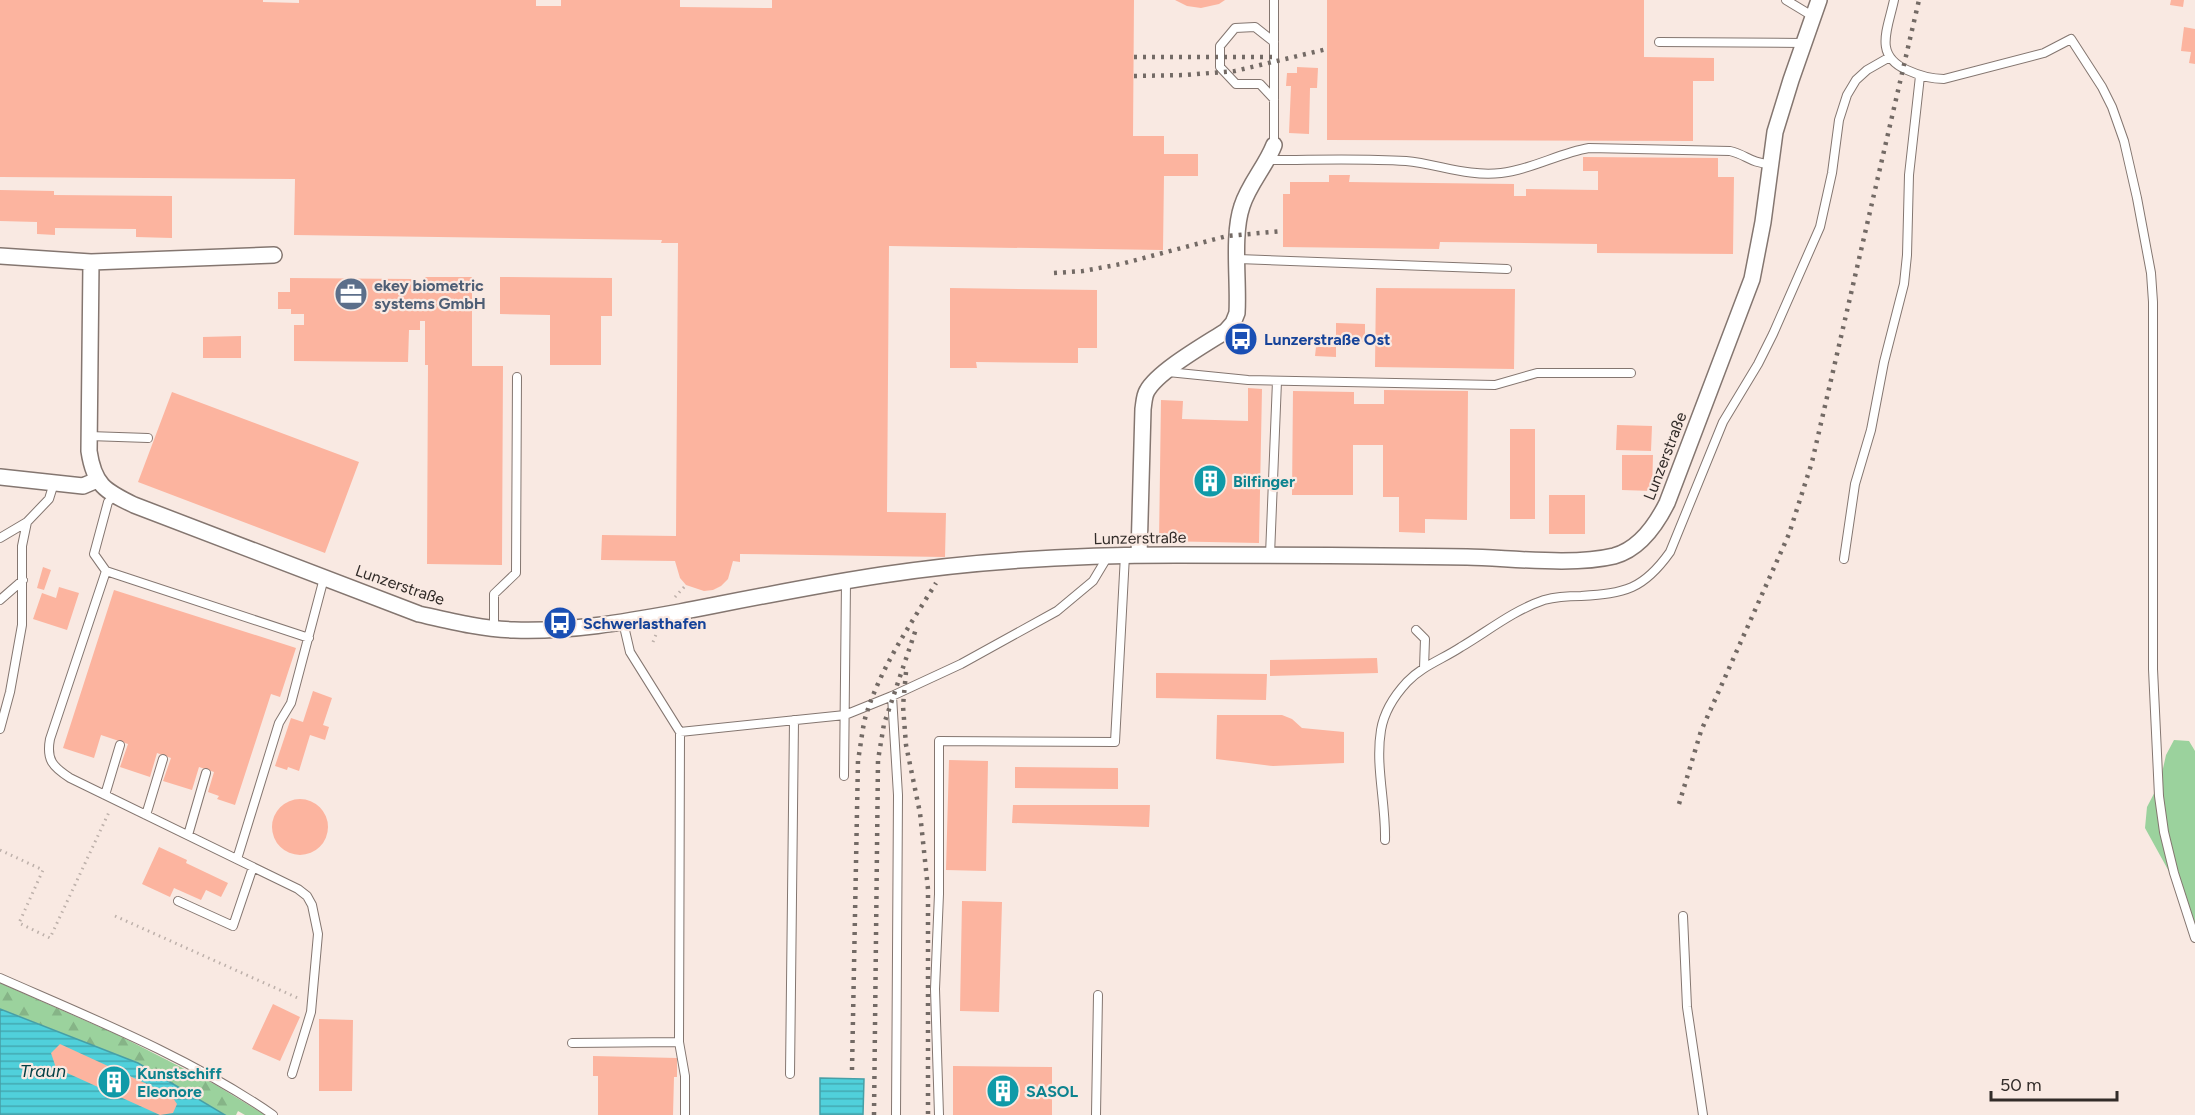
<svg xmlns="http://www.w3.org/2000/svg" width="2195" height="1115" viewBox="0 0 2195 1115" font-family="Figtree,sans-serif">
	<defs>
		<pattern id="forest-firs" width="22" height="20" patternUnits="userSpaceOnUse" patternTransform="scale(1.5)"><rect width="22" height="20" fill="#9bd29d"/><path d="M5 1l3.5 6h-7zM16 11l3.5 6h-7z" fill="#86b487"/></pattern>
		<pattern id="water-rules" width="6" height="5" patternUnits="userSpaceOnUse" patternTransform="scale(1.5)"><rect width="6" height="5" fill="#50d0db"/><path d="M0 2.5h6" fill="none" stroke="#43a9b2"/></pattern>
	</defs>
	<rect width="100%" height="100%" fill="#f9e9e2"/>
	<!-- green -->
	<path fill="#9bd29d" d="M2174,740L2189,741L2195,751V924L2188,906L2145,828L2147,807L2160,782L2166,755Z"/>
	<!-- forest -->
	<path fill="url(#forest-firs)" d="M0,983L118,1035L216,1085L265,1115H245L238,1111L236,1115H225L138,1063L0,1009Z"/>
	<!-- water -->
	<path fill="url(#water-rules)" stroke="#479fa6" stroke-width="1.5" d="M0,1009L138,1063L225,1115H0Z
		M820,1078L864,1079L863,1115H820Z"/>
	<!-- building -->
	<path fill="#fcb49f" d="M0,0H263V2L299,3V0H536V6H561V0H680V7L772,8V0H1134L1133,136H1164V154H1198V176H1164L1163,250L889,246L887,512L946,513L945,557L740,554V562L733,561L728,579L721,586L713,590L704,591L686,585L680,578L675,561L601,560L602,535L676,536L678,243H661L662,240L294,235L295,179L0,177Z
		M1175,0H1225L1219,4L1201,8L1187,6Z
		M1327,0H1644V57L1714,58V81H1693V141L1327,140Z
		M2171,0H2184L2183,7L2170,5Z
		M2184,27L2195,29V64L2189,63L2191,52L2181,51Z
		M1297,67L1318,68L1317,88H1310L1309,134L1289,133L1291,86H1286L1287,73H1297Z
		M1583,157L1718,158V177H1734L1733,254L1597,253V244L1440,242L1439,249L1283,247V194H1290V182H1329V175H1350L1349,182L1514,184V196H1526V189L1598,190V171H1583Z
		M0,190L54,191V195L172,196V238L136,237V229L55,228V235L37,234V222L0,221Z
		M425,277H472V366H503L502,565L427,564L428,365H425V321H420V330H409L408,362L294,361V325H304V314H291V309H278V292H290V278L412,279V289H425Z
		M500,277L612,278V316H601V365H550V315L500,314Z
		M950,288L1097,290V348H1078V363L976,362L977,368H950Z
		M1376,288L1515,289L1514,369L1375,367Z
		M1336,323L1365,324V342L1336,341Z
		M241,336V358H203V337Z
		M1316,347H1336V357L1315,356Z
		M1248,388L1262,389L1259,543L1159,541L1161,400L1183,401L1182,419L1248,421Z
		M1384,390L1468,391L1467,520L1425,519V533L1399,532V497H1383V445H1353V495H1292L1293,391L1354,392V404H1384Z
		M172,392L359,462L325,553L138,482Z
		M1617,425L1652,426L1651,451L1616,450Z
		M1510,429H1535V519H1510Z
		M1622,455H1653L1652,491L1622,490Z
		M1549,495H1585V534H1549Z
		M43,567L51,570L44,590L37,588Z
		M59,587L79,593L67,630L33,619L42,593L56,598Z
		M114,590L296,648L280,697L271,694L235,805L217,799L219,796L208,792L214,772L199,767L192,790L163,781L171,758L157,753L150,777L120,767L128,744L101,735L94,758L63,748Z
		M1377,658L1378,673L1270,676V660Z
		M1156,673L1267,674L1266,700L1156,698Z
		M313,691L332,698L323,725L329,727L325,740L310,735L299,771L288,767L287,770L275,766L291,718L303,722Z
		M1217,715H1282L1292,719L1302,728L1344,732V763L1273,766L1216,759Z
		M949,760L988,761L986,871L946,870Z
		M1015,767L1118,768V789L1015,788Z
		M272 827a28 28 0 1 1 56 0a28 28 0 1 1-56 0Z
		M1013,805H1150L1149,827L1012,823Z
		M159,847L187,860L186,863L228,883L221,897L206,890L201,900L174,888L170,897L142,884Z
		M962,901L1002,902L999,1012L960,1011Z
		M273,1004L300,1017L280,1061L252,1049Z
		M319,1019L353,1020L352,1091H319Z
		M60,1044L171,1095L177,1104L173,1113L160,1115L56,1068L51,1053Z
		M593,1056L677,1058V1077H674L673,1115H598V1076H593Z
		M953,1066L1052,1067V1115H953Z"/>
	<g fill="none" stroke-linecap="round" stroke-linejoin="round">
		<!-- lane casing -->
		<g stroke="#847670" stroke-width="10">
			<path id="lane" d="M1786,0L1814,17
				M1894,0C1888,29 1873,55 1907,70C1920,76 1930,79 1944,79L2044,53L2071,39L2102,87L2112,107L2124,141L2137,198L2151,273L2153,302V669L2159,796L2164,832L2174,873L2195,938
				M1274,42L1255,27L1235,28L1220,46V67L1236,84H1260L1274,99
				M1659,42L1804,43
				M1274,145V0
				M1268,160C1314,160 1360,158 1406,161C1438,164 1468,177 1501,173C1531,170 1559,153 1589,148L1730,151C1747,155 1750,163 1770,164
				M1238,259L1507,269
				M1168,372L1248,380L1495,385L1537,373H1631
				M89,436L148,438
				M114,496L108,502L94,554L106,571L50,739C46,760 53,767 70,778L298,889L307,896L312,905L318,934L311,1012L292,1074
				M0,538L27,522
				M1270,555L1277,381
				M1844,559L1855,484L1871,430L1884,362L1904,284L1907,255L1909,175L1920,76
				M106,571L309,638
				M0,600L23,580
				M494,628V594L516,573L517,377
				M1416,630L1425,639L1424,668
				M892,696L898,795L896,1115
				M0,729L10,692L22,625V546L27,522L49,499L54,483
				M680,732L845,715L892,696L961,664L1057,611L1093,581L1108,556
				M844,776L846,581
				M105,795L120,745
				M146,815L163,759
				M188,835L206,773
				M1385,840C1386,803 1375,766 1381,730C1384,712 1395,695 1407,682C1422,666 1443,659 1461,647C1488,631 1514,610 1544,600C1555,597 1569,596 1581,596C1625,593 1643,590 1670,552L1723,422L1758,364L1773,334L1820,227L1832,173L1839,120L1847,95L1856,80L1867,70L1888,58
				M237,859L279,723L291,703L324,578
				M178,901L233,926L253,867
				M1683,916L1687,1007L1703,1115
				M0,978C91,1018 191,1058 273,1115
				M679,1042L685,1076V1115
				M572,1043L679,1042L680,732L630,652L623,622
				M790,1074L794,720
				M939,1115L935,989L939,894V741L1115,742L1125,555
				M1096,1115L1098,995"/>
		</g>
		<!-- street casing -->
		<g stroke="#847670" stroke-width="18">
			<path id="street" d="M0,256L91,262L274,255
				M91,262L89,451C94,485 105,491 134,505L419,614C450,621 482,629 514,630C570,632 625,622 680,612C747,599 815,585 882,575C979,560 1079,555 1177,555C1274,555 1370,555 1467,557C1511,558 1573,566 1614,556C1640,549 1656,525 1667,503L1752,279L1763,222L1775,132L1791,80L1819,0
				M0,477L83,486L97,480
				M1139,555L1143,409C1144,403 1144,396 1147,391C1158,371 1206,344 1226,331L1233,323L1237,313C1239,282 1232,235 1242,206C1249,184 1266,166 1274,145"/>
		</g>
		<!-- path -->
		<path stroke="#bdb0aa" stroke-width="3" stroke-dasharray="1.5 4.5" stroke-linecap="butt" d="M675,597L686,585
			M653,642L657,632
			M0,850L43,870L19,923L50,938L110,810
			M115,916L300,999"/>
		<!-- lane -->
		<use href="#lane" stroke="#fff" stroke-width="8"/>
		<!-- street -->
		<use href="#street" stroke="#fff" stroke-width="15"/>
		<!-- rail -->
		<path stroke="#736a65" stroke-width="4.5" stroke-dasharray="3 6" stroke-linecap="butt" d="M1134,57H1272
			M1134,76L1186,75L1235,71L1327,49
			M1054,273L1083,271L1121,264L1227,236L1283,231
			M906,672L903,706L906,745L920,813L928,889V1115
			M1679,804L1701,731L1789,534L1812,462L1919,0
			M852,1070L858,760C861,745 862,729 866,715C881,667 910,625 936,583
			M874,1115L878,760L884,724L917,626"/>
	</g>
	<!-- icons -->
	<defs>
		<g id="office-disc" transform="scale(1.725)"><circle r="9.5" fill="#5c6f8a" stroke="#f9e9e2"/><path d="M-6-3h4V-5.5h4V-3h4V5H-6ZM-1-4.5V-3h2v-1.5ZM-6 0V1H6V0Z" fill="#fff"/></g>
		<g id="bus-disc" transform="scale(1.725)"><circle r="9.5" fill="#1a4fb4" stroke="#f9e9e2"/><path d="M-5-6H5V4H4V6H2V4H-2V6H-4V4H-5ZM-3.5-4V0h7V-4ZM-3.5 1.2v1.5H-2V1.2ZM2 1.2v1.5H3.5V1.2Z" fill="#fff"/></g>
		<g id="building-disc" transform="scale(1.725)"><circle r="9.5" fill="#0f9aa8" stroke="#f9e9e2"/><path d="M-4-6H4V6H1V3H-1V6H-4ZM-2.5-4.3h1.7v1.8h-1.7ZM.8-4.3h1.7v1.8H.8ZM-2.5-1h1.7V.8h-1.7ZM.8-1h1.7V.8H.8Z" fill="#fff"/></g>
	</defs>
	<g fill-rule="evenodd">
		<use href="#office-disc" x="351" y="294"/>
		<use href="#bus-disc" x="1241" y="339"/>
		<use href="#building-disc" x="1210" y="481"/>
		<use href="#bus-disc" x="560" y="623"/>
		<use href="#building-disc" x="114" y="1082"/>
		<use href="#building-disc" x="1003" y="1091"/>
	</g>
	<g text-anchor="middle" dominant-baseline="central" stroke-width="4.5" stroke-linejoin="round" paint-order="stroke">
		<!-- service labels -->
		<g font-size="16" font-weight="bold" fill="#4e5e75" stroke="#f9e9e2" text-anchor="start">
			<text x="374" y="285">ekey biometric<tspan x="374" dy="18">systems GmbH</tspan></text>
		</g>
		<!-- transit labels -->
		<g font-size="16" font-weight="bold" fill="#164399" stroke="#f9e9e2" text-anchor="start">
			<text x="1264" y="339">Lunzerstraße Ost</text>
			<text x="583" y="623">Schwerlasthafen</text>
		</g>
		<!-- street labels -->
		<g font-size="16" fill="#322c29" stroke="#f9e9e2">
			<text transform="translate(1665 456) rotate(-69)">Lunzerstraße</text>
			<text transform="translate(1140 538) rotate(-1)">Lunzerstraße</text>
			<text transform="translate(400 585) rotate(19)">Lunzerstraße</text>
		</g>
		<!-- culture labels -->
		<g font-size="16" font-weight="bold" fill="#0d838f" stroke="#f9e9e2" text-anchor="start">
			<text x="1233" y="481">Bilfinger</text>
			<text x="137" y="1073">Kunstschiff<tspan x="137" dy="18">Eleonore</tspan></text>
			<text x="1026" y="1091">SASOL</text>
		</g>
		<!-- water labels -->
		<g font-size="18" font-style="italic" fill="#013f44" stroke="#f9e9e2">
			<text x="43" y="1071">Traun</text>
		</g>
	</g>
	<!-- scale -->
	<path d="M1991 1091v9h126v-9" fill="none" stroke="#322c29" stroke-width="3"/>
	<text x="2000" y="1091" font-size="18" fill="#322c29" stroke="#f9e9e2" stroke-width="4.5" paint-order="stroke">50 m</text>
</svg>
